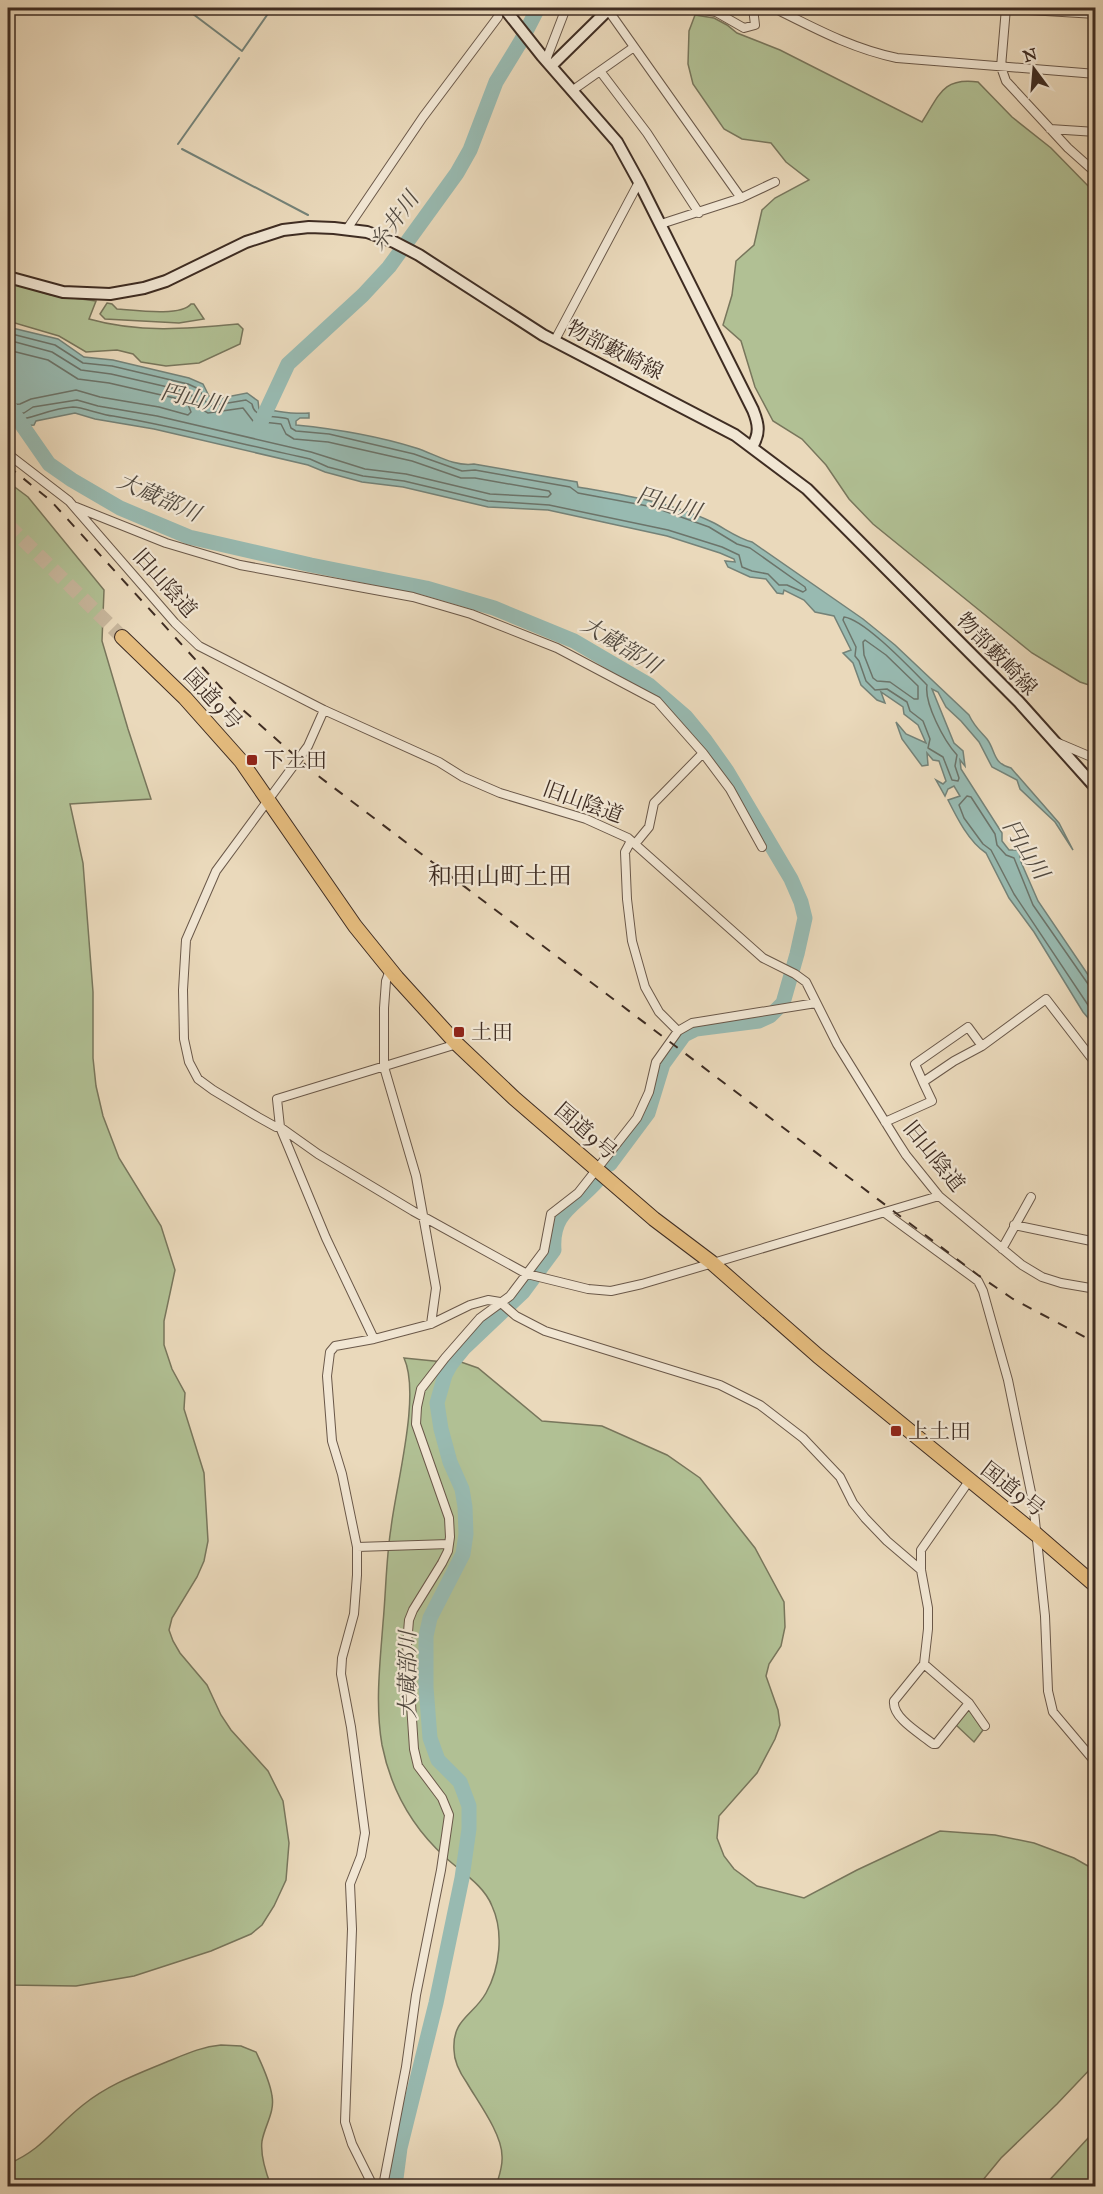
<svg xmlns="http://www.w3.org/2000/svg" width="1103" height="2194" viewBox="0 0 1103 2194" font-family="'IM FELL Great Primer','Noto Serif JP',serif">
	<rect width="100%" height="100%" fill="#ead9bb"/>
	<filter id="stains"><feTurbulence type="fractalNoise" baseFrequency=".00333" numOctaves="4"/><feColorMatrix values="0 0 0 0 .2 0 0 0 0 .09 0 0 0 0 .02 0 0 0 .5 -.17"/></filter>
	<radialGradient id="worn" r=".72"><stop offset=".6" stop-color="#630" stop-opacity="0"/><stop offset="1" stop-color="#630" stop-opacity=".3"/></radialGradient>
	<!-- green -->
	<path fill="#b1c094" stroke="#78765c" stroke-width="1.5" d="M695,15L714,18L727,25L737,33L780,50L922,122C939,96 942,77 978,82L1012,117L1051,148L1095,193V687L1080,682L1032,653L873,524L849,499L826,465L802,439L773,421L755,387L741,341L723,325L732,295L736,261L754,245L762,210L775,198L809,180L786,162L771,143L742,139L724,129L693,84L688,64L689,31Z
		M8,282L51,295L96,301L89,319C138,333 187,329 238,324L243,329L240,344L199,363L166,366L141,362L133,354L117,350L86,352L59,336L8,321Z
		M107,303L112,304L117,309C133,310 181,317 191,304H194L204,319L179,323L105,319L100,314Z
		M8,482L28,497L104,590L102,641L128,729L151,799L70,804L83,863L93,992V1058L96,1086L103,1116L119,1158L161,1226L175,1270L164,1321V1345L172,1369L185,1393L184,1409L204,1473L208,1541L204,1561L197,1577L172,1618L169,1630L173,1641L180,1653L207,1685L221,1715L231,1730L268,1771L283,1801L289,1843L286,1880L274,1906L262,1925L251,1934L211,1951L134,1976L76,1986L8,1985Z
		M404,1358L444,1362H461L478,1368L542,1421L602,1426L667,1455L700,1478L755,1548L784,1602L785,1627L781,1646L769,1664L766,1676L778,1710L780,1725L775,1739L757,1773L719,1816L717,1838L724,1856L734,1869L757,1886L804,1898L857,1870L940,1831L995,1835L1034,1843L1074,1858L1095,1870V2064L1057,2104L1001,2158L978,2186H496C499,2176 503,2167 502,2156C502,2134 478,2102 467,2083C460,2073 454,2062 454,2050C452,2019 473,2016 486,1993C500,1968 504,1932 492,1906C484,1885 461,1872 445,1857C412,1827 391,1790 382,1745C375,1705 380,1663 383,1623C386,1592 386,1559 391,1528C396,1485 421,1395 404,1358Z
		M968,1708L983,1730L974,1742L956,1725Z
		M221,2045L241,2046L256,2052C262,2065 270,2081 272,2096C275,2112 265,2125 262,2141C260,2156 266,2173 271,2186H8V2164C42,2150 55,2127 83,2105C108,2085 135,2075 164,2063C184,2055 200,2047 221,2045Z
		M1095,2129V2186H1044L1089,2137Z"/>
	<!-- water -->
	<path fill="#98bab1" stroke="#748278" stroke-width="1.5" d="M8,327L58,339L84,357L113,360L189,378L203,384L211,400L247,393L258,401L259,409C276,410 292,415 309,413V418H300L296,421V425C336,429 378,436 416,448C435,454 454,467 474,464L577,482L578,487C623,495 671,502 712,522C726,529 737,538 752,542L863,619L895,645L969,715C974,726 979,730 987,739C996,751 992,763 1011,768L1059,823L1073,850L1055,822L1020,789L1017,780L992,767L979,742L961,721L946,707L938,692L932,689L954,743L963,751L965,766L960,760L961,769L1002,833V841L1009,850H1019L1021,862L1038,901L1095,985V1026L1083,1012L1034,932L1009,898L986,853C969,842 957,818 948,800L960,796L954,786L948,789L945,796L936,780L943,784L946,781L939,761L933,760L927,753L928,765L922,766L902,739L896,722L906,734L926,743L918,725L904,714L903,707L881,692L885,703L877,700L861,685L853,663L843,653L851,650L834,616L815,612L804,600L784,590L783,594L777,593L766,579L750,577L728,567L725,561L735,562L734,559L720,553L667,536L548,510L488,507L403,487L362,482L325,472L308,465L154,429L95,419L75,413L36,421L34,425L10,427L8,426Z"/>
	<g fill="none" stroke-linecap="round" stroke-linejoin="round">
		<!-- shore -->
		<path stroke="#6c746a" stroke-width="1.5" d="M8,333L55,345L83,363L112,366L188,384L199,389L206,402L210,406L246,400L252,404C255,421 275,414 288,419L291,428L296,431L329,434L414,454L462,471L475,470L570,487L578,493L653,507L709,527L737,544L750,548L805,587L806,590L803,592L787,585H779L768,574L752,571L742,567L739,555L722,547L668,530L549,505L488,501L404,481L363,476L328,467L310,459C244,445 179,427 113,416C102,415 82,407 73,407C49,408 30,421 8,421
			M8,340L52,352L81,370L111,374L185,391C198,397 196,407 208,413L243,408L253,421L281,424L286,434L294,439L328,442L412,461L461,478H475L549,491L551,494L548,497L490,494L406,474L365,469L311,452L157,416L98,406L77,400L33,407L24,413L8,414
			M8,350L48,360L78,379L109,383L183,400L187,402L191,412L188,415L159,407L100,397L76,390L31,399L20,404L8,405
			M844,617C864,619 911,669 927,685C924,703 944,741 957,755L955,766L959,778L958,781L952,780L943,757L928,748L930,739L923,721L910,711L907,702L887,689L875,690L866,681L859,661L855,656L856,647L843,620Z
			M865,640L886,655L918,686V699H914L890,682L877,681L873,678L864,655L863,642Z
			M1096,987L1088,984L1033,905L1014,858L1006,855L997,845L995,834L971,797L967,796L959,805L964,818L983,844L991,850L1014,894L1096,1017"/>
		<!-- stream -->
		<path stroke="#748278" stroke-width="2" d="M185,8L242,51L272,8
			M178,144L239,58
			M182,149L308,215"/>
		<!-- river -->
		<path stroke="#98bab1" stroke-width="15" d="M8,405L49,464L72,480L120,508L189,537L311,565L426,588L494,608L574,641L649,685L686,717L705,740L727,771L791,879L801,902L805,918L797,954L783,1003L770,1016L759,1021L696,1029L684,1035L663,1064L648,1113L610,1164
			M259,426L288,364L363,295L389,267L457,173L470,150L496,82L521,41L538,8
			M395,2186L400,2148L436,2003L462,1878L469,1829V1806L460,1782L438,1760L430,1738L426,1687V1636L430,1618L463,1554L466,1534L465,1507L462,1489L450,1462L441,1429L437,1403L445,1375L451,1364L464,1348L523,1292L554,1250C551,1211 576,1206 598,1180"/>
		<!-- highway-tunnel -->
		<path stroke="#c8b79d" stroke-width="14" stroke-dasharray="14 7" stroke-linecap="butt" d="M8,525L122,637"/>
		<!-- street casing -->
		<g stroke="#6a5849" stroke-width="10">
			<path id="street" d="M694,8L716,12L744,28L755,25L753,8
				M779,8L780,11C818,30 854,49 897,58L1096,74
				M995,8L1096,14
				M1006,8L1001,67L1006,81L1068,148L1096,173
				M608,10L741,198
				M546,60L566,8
				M600,71L647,133L699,213
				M573,90L634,47
				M1050,129L1096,132
				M661,224L741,198L775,182
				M347,229L423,117L498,17
				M555,340L639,182
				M8,454L69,501L175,623L199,646L324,710L439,762L463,777L500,793L586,819L628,838L763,958L795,974L806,982L837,1044L897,1141L906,1155L939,1196L1022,1265L1042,1277L1061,1283L1096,1289
				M76,507L166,543L240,565L413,597L471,614L557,648L657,701L703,753L654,803L649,827L635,844
				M324,710L308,746L216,871L186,940L183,990L184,1039L189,1062L198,1079L213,1090L258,1117L276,1127H280L318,1154L413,1211L527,1274L588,1289L611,1291L642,1284L939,1196
				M1056,742L1096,759
				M703,753L730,789L762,847
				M631,841L625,852L627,899L632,941L645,987L659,1012L678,1031
				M390,970L386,981L384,1008V1067L416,1176L436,1288L431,1324
				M923,1082L915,1064L968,1027L982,1046
				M885,1122L932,1101L923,1082L954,1061L982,1046L1046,999L1096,1064
				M885,1213L978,1281L983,1291L1008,1380L1033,1502L1045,1616L1048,1691L1053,1712L1096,1763
				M1014,1225L1096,1242
				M1002,1249L1031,1197
				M374,1339L326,1238L280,1127L277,1099L457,1044
				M969,1481L921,1550V1570L928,1608V1629L924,1664L894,1701C892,1718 921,1734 933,1744H936L969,1703
				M357,1547L449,1544
				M924,1664L969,1703L985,1726
				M373,2186L352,2144L345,2122L352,1929L350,1884L361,1856L365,1833L351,1727L341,1674L342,1658L354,1614L357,1575V1547L342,1474L332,1441L327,1376L330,1352L335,1346L374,1339L431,1324L470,1305L488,1300L500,1302L516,1316L545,1331L720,1385L760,1405L803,1438L840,1477L853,1503L865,1518L887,1541L921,1570
				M383,2186L406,2067L416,1995L441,1870L449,1815L442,1798L418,1766L414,1749L407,1644L409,1620L413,1610L442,1563L448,1551L450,1537L449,1518L416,1424L417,1407L421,1389L445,1358L480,1318L510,1296L544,1251L551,1214L578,1193L637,1118L649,1092L656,1062L678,1031L692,1023L816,1003"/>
		</g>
		<!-- secondary casing -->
		<g stroke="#3f2d23" stroke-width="14">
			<path id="secondary" d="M504,8L542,56L617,142L639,182L753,410C759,425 760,433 752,447
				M551,66L610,8
				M8,277L63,292L110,294L144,288L166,281L246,242L283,230L309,227L334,228L367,232L394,242L419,255L543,335L735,435L807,489L1019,702L1096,788"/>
		</g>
		<!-- highway casing -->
		<g stroke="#3f2d23" stroke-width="16">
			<path id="highway" d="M122,637L185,698L241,761L355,926L397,978L457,1044L514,1098L654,1219L711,1262L818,1356L1037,1535L1096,1586"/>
		</g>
		<!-- street -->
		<use href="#street" stroke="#f1e6d3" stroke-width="8"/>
		<!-- secondary -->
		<use href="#secondary" stroke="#f1e6d3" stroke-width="10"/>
		<!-- highway -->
		<use href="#highway" stroke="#e5bc7e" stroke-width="14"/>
		<!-- rail -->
		<path stroke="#3f2d23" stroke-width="2" stroke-dasharray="10 10" stroke-linecap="butt" d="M8,466L51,501L234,702L317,775L978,1275L1013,1299L1096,1343"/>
	</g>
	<!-- markers -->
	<g fill="#8f2418" stroke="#f1e6d3" stroke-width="2">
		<rect x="246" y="754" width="12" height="12" rx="3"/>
		<rect x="453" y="1026" width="12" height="12" rx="3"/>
		<rect x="890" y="1425" width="12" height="12" rx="3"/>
	</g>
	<g text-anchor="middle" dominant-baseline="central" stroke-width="4.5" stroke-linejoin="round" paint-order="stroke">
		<!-- street labels -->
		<g font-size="21" fill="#3f2d23" stroke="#f1e6d3">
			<text transform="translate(615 350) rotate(27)">物部藪崎線</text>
			<text transform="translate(165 583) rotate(48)">旧山陰道</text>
			<text transform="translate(997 654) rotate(46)">物部藪崎線</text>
			<text transform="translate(213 699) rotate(47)">国道9号</text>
			<text transform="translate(583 802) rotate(20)">旧山陰道</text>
			<text transform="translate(586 1131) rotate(41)">国道9号</text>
			<text transform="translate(934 1156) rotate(51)">旧山陰道</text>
			<text transform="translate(1013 1489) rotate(38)">国道9号</text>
		</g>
		<!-- poi labels -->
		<g font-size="21" fill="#3f2d23" stroke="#f1e6d3" text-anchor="start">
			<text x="264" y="760">下土田</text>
			<text x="471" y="1032">土田</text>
			<text x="908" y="1431">上土田</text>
		</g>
		<!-- water labels -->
		<g font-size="22" font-style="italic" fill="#51493f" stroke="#f1e6d3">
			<text transform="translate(394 221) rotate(-54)">糸井川</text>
			<text transform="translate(193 398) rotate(13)">円山川</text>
			<text transform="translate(159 497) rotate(24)">大蔵部川</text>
			<text transform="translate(669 503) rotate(16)">円山川</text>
			<text transform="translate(621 645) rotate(31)">大蔵部川</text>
			<text transform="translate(1026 849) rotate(58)">円山川</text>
			<text transform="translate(407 1675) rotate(-90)">大蔵部川</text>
		</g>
		<!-- quarter labels -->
		<g font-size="24" fill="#3f2d23" stroke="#f1e6d3">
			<text x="500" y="876">和田山町土田</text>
		</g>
	</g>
	<!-- margin -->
	<rect width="1103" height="2194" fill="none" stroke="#ead9bb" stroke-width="30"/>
	<rect x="9" y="9" width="1085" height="2176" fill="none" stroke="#3f2d23" stroke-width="3"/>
	<rect x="15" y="15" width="1073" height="2164" fill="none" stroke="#3f2d23" stroke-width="1.5"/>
	<!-- north arrow -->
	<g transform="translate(1034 69) rotate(344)" stroke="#f1e6d3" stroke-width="4.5" paint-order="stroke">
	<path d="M0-4.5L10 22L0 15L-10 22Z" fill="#3f2d23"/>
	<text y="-9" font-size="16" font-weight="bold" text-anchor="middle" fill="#3f2d23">N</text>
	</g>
	<rect width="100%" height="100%" filter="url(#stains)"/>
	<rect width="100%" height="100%" fill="url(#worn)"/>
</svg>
